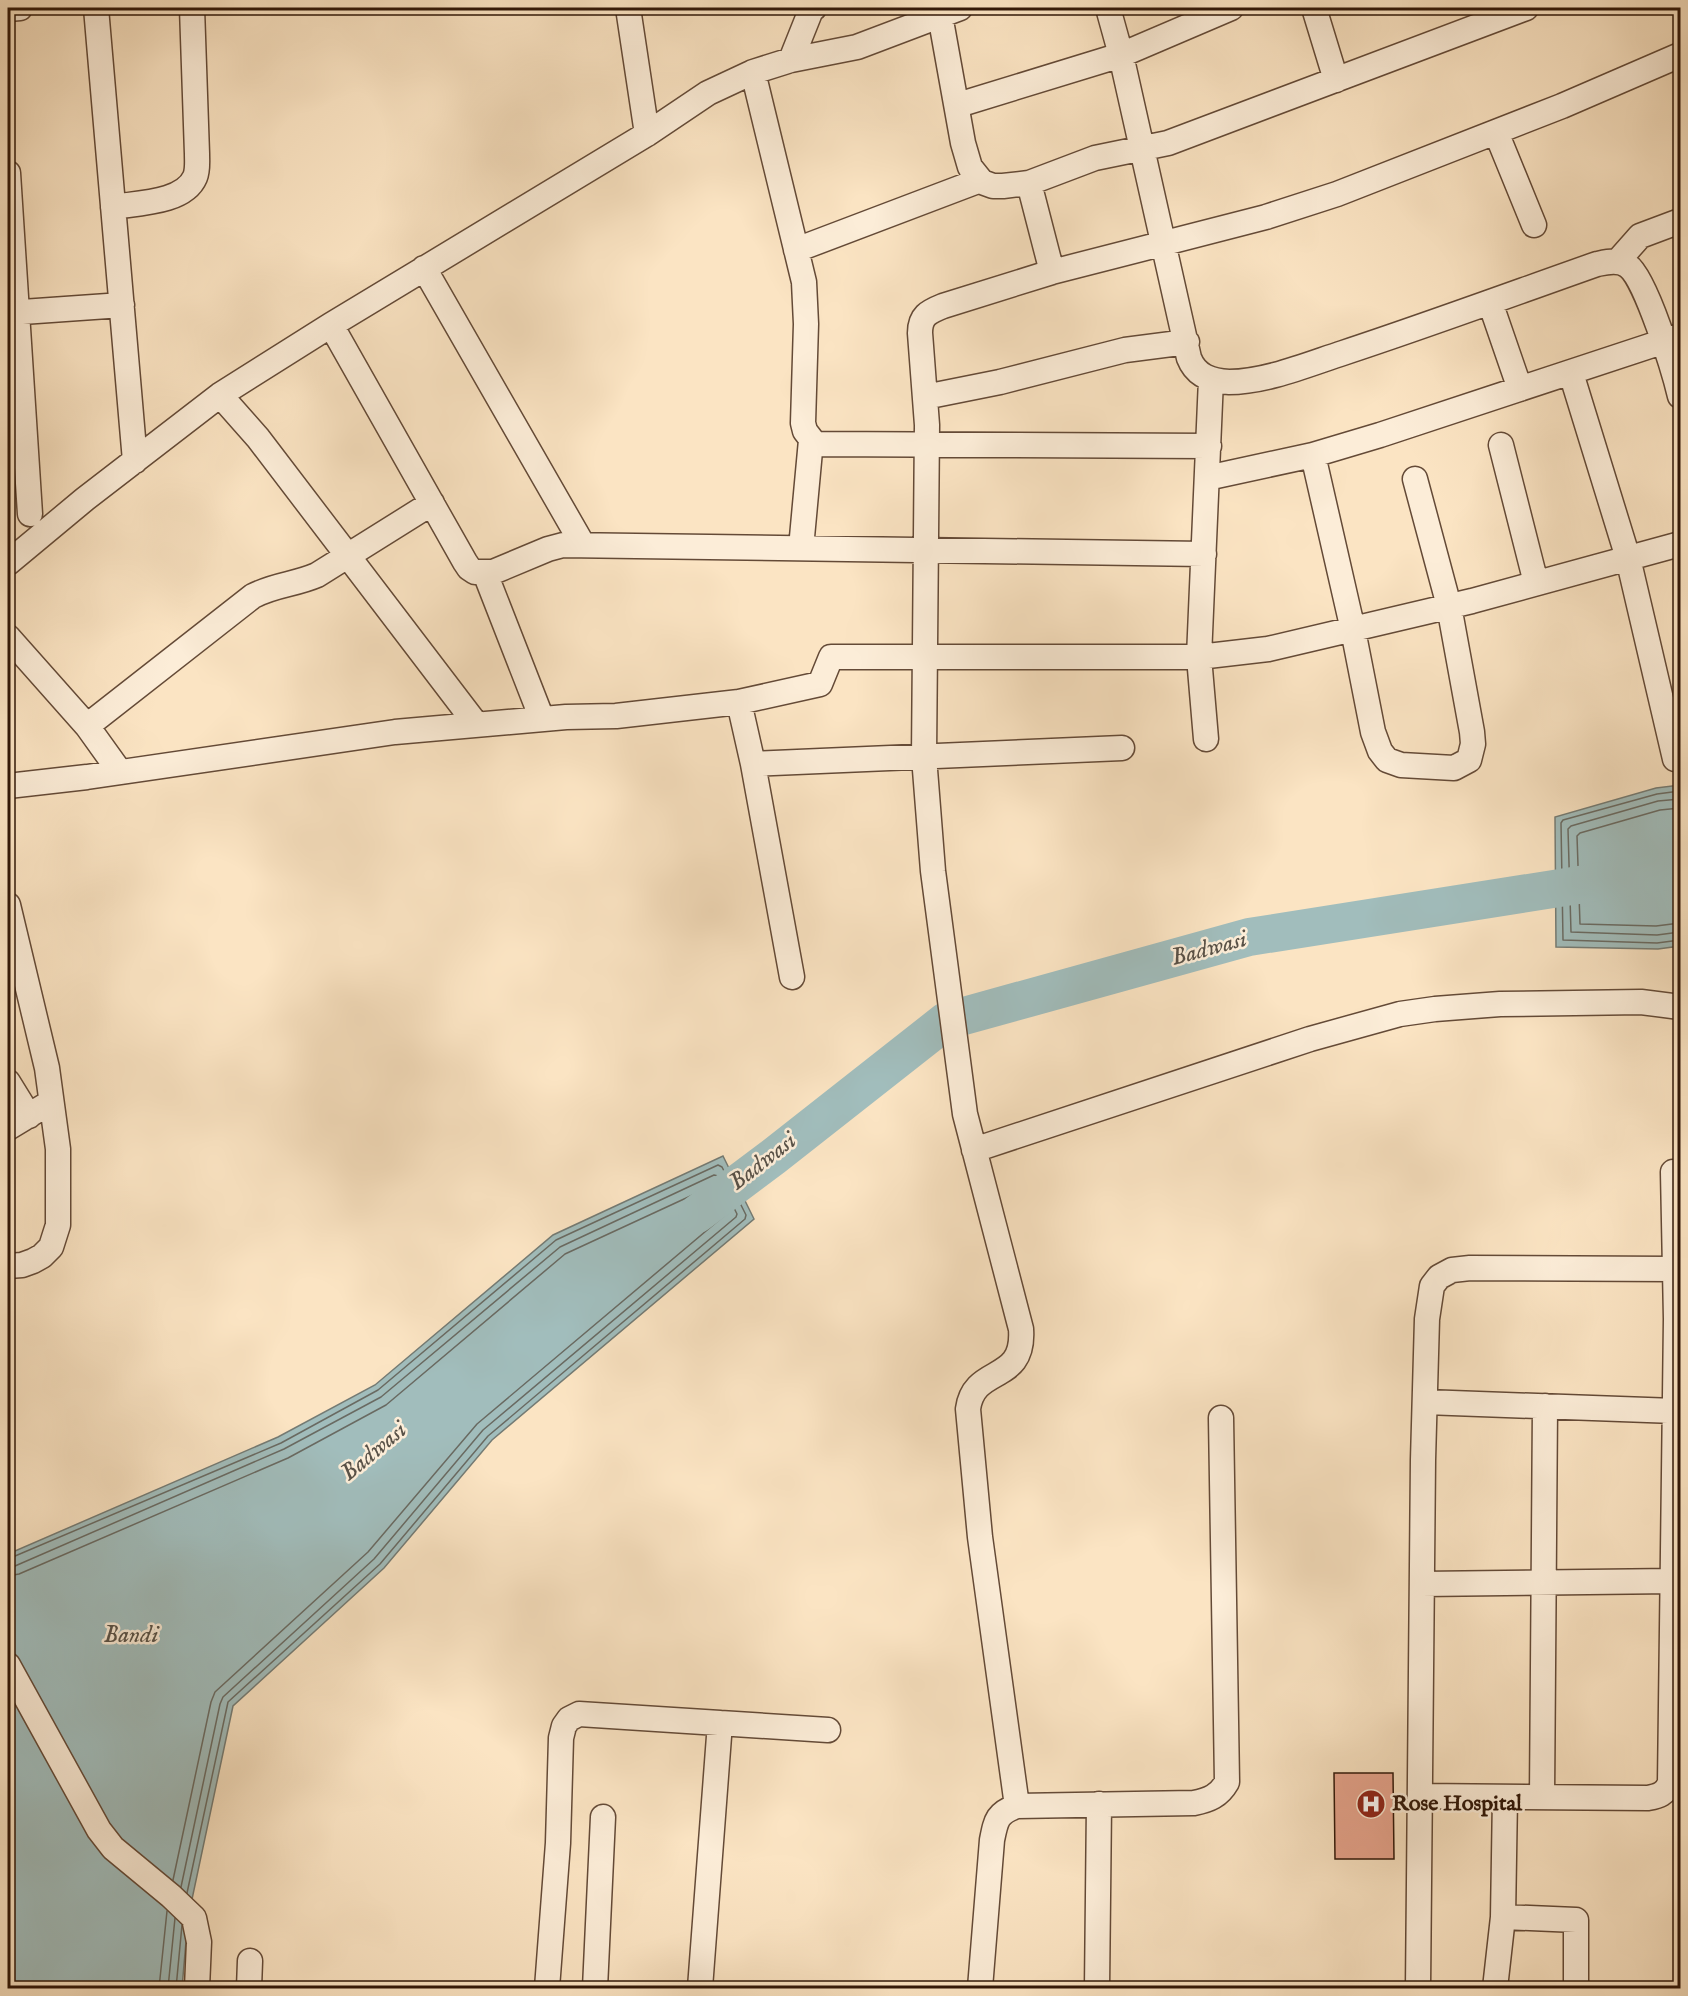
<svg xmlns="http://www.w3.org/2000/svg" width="1688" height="1996" viewBox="0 0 1688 1996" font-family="'IM FELL English',serif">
	<rect width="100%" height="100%" fill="#fbe4c3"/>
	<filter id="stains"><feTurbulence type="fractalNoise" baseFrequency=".00333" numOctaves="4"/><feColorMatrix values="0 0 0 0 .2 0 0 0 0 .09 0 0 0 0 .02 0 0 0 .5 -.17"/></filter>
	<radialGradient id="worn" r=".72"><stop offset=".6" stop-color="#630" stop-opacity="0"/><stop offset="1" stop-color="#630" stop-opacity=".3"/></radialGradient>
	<!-- water -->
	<path fill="#a1bdbc" stroke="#747b74" stroke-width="1.5" d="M1680,785V946L1658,949L1556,947L1555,817L1656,788Z
		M723,1156L754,1219L492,1440L384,1568L233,1706L188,1918L182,1988H8V1554L278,1437L375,1385L553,1235Z"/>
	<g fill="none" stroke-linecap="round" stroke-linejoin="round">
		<!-- shore -->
		<path stroke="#696a62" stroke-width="1.5" d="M1680,791L1657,794L1563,820L1561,823L1563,940L1657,943L1680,940
			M1680,799L1658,801L1571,826L1568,829L1571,932L1657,935L1680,932
			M1680,808L1660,810L1580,833L1577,836L1580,924L1656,926L1680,923
			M8,1559L281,1443L378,1390L556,1240L718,1165L722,1167L746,1215L745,1219L488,1436L380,1564L228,1702L187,1893
			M8,1567L15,1566L284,1449L381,1397L560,1247L714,1175L718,1176L737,1214L736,1217L483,1430L374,1559L223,1697L220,1704L181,1887
			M8,1576L19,1574L288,1458L386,1405L565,1254L710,1187L714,1188L725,1211V1215L477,1424L368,1552L215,1692L211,1702L173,1880
			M159,1988L167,1911
			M168,1988L175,1918
			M176,1988L182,1925"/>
		<!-- river -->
		<path stroke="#a1bdbc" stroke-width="38" d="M697,1214L773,1157L946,1021L1249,937L1680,869"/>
	</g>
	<!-- building -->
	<path fill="#e7a48d" stroke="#311708" stroke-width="1.5" d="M1334,1773H1393L1394,1859H1335Z"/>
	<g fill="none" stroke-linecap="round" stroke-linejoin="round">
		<!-- minor casing -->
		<g stroke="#644a37" stroke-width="27">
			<path id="minor" d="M96,8L135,461
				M628,8L647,134
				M1108,8L1121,55L1189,358C1196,376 1211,381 1229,382C1266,382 1309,364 1343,353C1428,325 1512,294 1597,264C1607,262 1619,259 1628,266C1646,279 1674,371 1680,396
				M1314,8L1336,80
				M8,9L20,8
				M940,15L963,143L970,167L982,182L993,186H1003L1029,183L1095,158L1168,143L1526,8
				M791,60L811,10L814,8
				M753,72L804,282L806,324L803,423L805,431L815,444L1209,446
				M958,105L1121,55L1231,8
				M1496,132L1534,225
				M8,173L30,514
				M1029,183L1052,272
				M113,207C137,203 184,203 195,177C198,170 197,162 197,154L192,8
				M796,250L978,181L982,182
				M1617,262L1640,236L1680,221
				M424,268L583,545
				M1490,302L1520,389
				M8,313L122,305
				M331,325L465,562L469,568L475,572H493L548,549L563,545L1204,554
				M1571,373L1628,558L1675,759
				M220,395L258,438L476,724
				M925,397L1000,382L1125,350L1187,342
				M1501,445L1536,583
				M1313,455L1353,630L1373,732L1380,751L1387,760L1401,765L1454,768L1469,760L1473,744L1472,732L1449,606L1415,479
				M1207,478L1313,455L1380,435L1680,336
				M801,548L811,440
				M8,563L85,499L220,395L331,325L647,134L708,93L753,72L791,60L857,47L960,8
				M485,573L542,719
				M8,637L87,726L120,772
				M739,702L753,764L792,977
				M87,726L253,596C276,584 294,585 317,575L432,503
				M1206,739L1199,657L1211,379
				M753,764L1122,748
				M8,786L87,777L395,732L566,717L616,716L739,702L820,684L831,657H1199L1268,649L1472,601L1680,544
				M8,905L47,1068L58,1149V1225L51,1247L42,1256L33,1261L22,1265L8,1266
				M8,1082L29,1116
				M8,1128L51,1102
				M974,1150L1310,1039L1400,1014L1435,1009L1500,1004L1641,1002L1680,1007
				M1425,1402L1675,1411
				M1422,1584L1673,1581
				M8,1665L99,1830L113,1848L171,1896L194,1918L199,1942L197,1988
				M1420,1796L1648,1798C1659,1796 1665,1794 1670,1783L1676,1319L1673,1172
				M1542,1797L1545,1406
				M1017,1806L980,1537L968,1409C974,1364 1025,1385 1021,1329L965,1114L933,871L924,757L927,425L920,333C920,316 928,312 943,306L1052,272L1266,217L1337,194L1562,106L1680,55
				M1503,1917L1576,1920V1988
				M249,1988L250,1961
				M547,1988L558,1843L561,1738L564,1726L569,1719L579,1714L828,1730
				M595,1988L603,1817
				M700,1988L720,1723
				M980,1988L992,1840C996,1820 997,1813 1017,1806L1194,1803C1209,1800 1219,1796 1227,1782L1221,1418
				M1097,1988L1099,1804
				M1418,1988L1423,1460L1427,1319L1432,1286L1439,1277L1452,1270L1470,1268L1673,1269
				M1495,1988L1503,1917L1505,1797"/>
		</g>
		<!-- minor -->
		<use href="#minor" stroke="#fcedd8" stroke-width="24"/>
	</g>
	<!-- icons -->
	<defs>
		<g id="hospital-disc" transform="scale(1.5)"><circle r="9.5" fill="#8f2418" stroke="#fcedd8"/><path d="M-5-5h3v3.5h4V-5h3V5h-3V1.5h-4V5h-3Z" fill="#fff"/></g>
	</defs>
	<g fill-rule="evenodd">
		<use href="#hospital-disc" x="1371" y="1804"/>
	</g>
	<g text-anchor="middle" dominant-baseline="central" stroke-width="5" stroke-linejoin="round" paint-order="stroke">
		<!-- poi labels -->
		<g font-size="22" font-weight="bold" fill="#311708" stroke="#fcedd8" text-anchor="start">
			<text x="1392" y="1804">Rose Hospital</text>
		</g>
		<!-- water labels -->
		<g font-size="24" font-style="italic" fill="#585147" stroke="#fcedd8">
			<text transform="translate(1209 949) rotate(-15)">Badwasi</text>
			<text transform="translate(763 1162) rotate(-38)">Badwasi</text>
			<text transform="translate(374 1452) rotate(-40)">Badwasi</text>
			<text x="131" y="1635">Bandi</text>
		</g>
	</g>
	<!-- margin -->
	<rect width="1688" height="1996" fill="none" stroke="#fbe4c3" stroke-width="30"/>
	<rect x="9" y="9" width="1670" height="1978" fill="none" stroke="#311708" stroke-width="3"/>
	<rect x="15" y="15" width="1658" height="1966" fill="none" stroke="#311708" stroke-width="1.5"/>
	<rect width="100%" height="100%" filter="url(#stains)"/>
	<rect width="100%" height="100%" fill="url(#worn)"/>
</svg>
